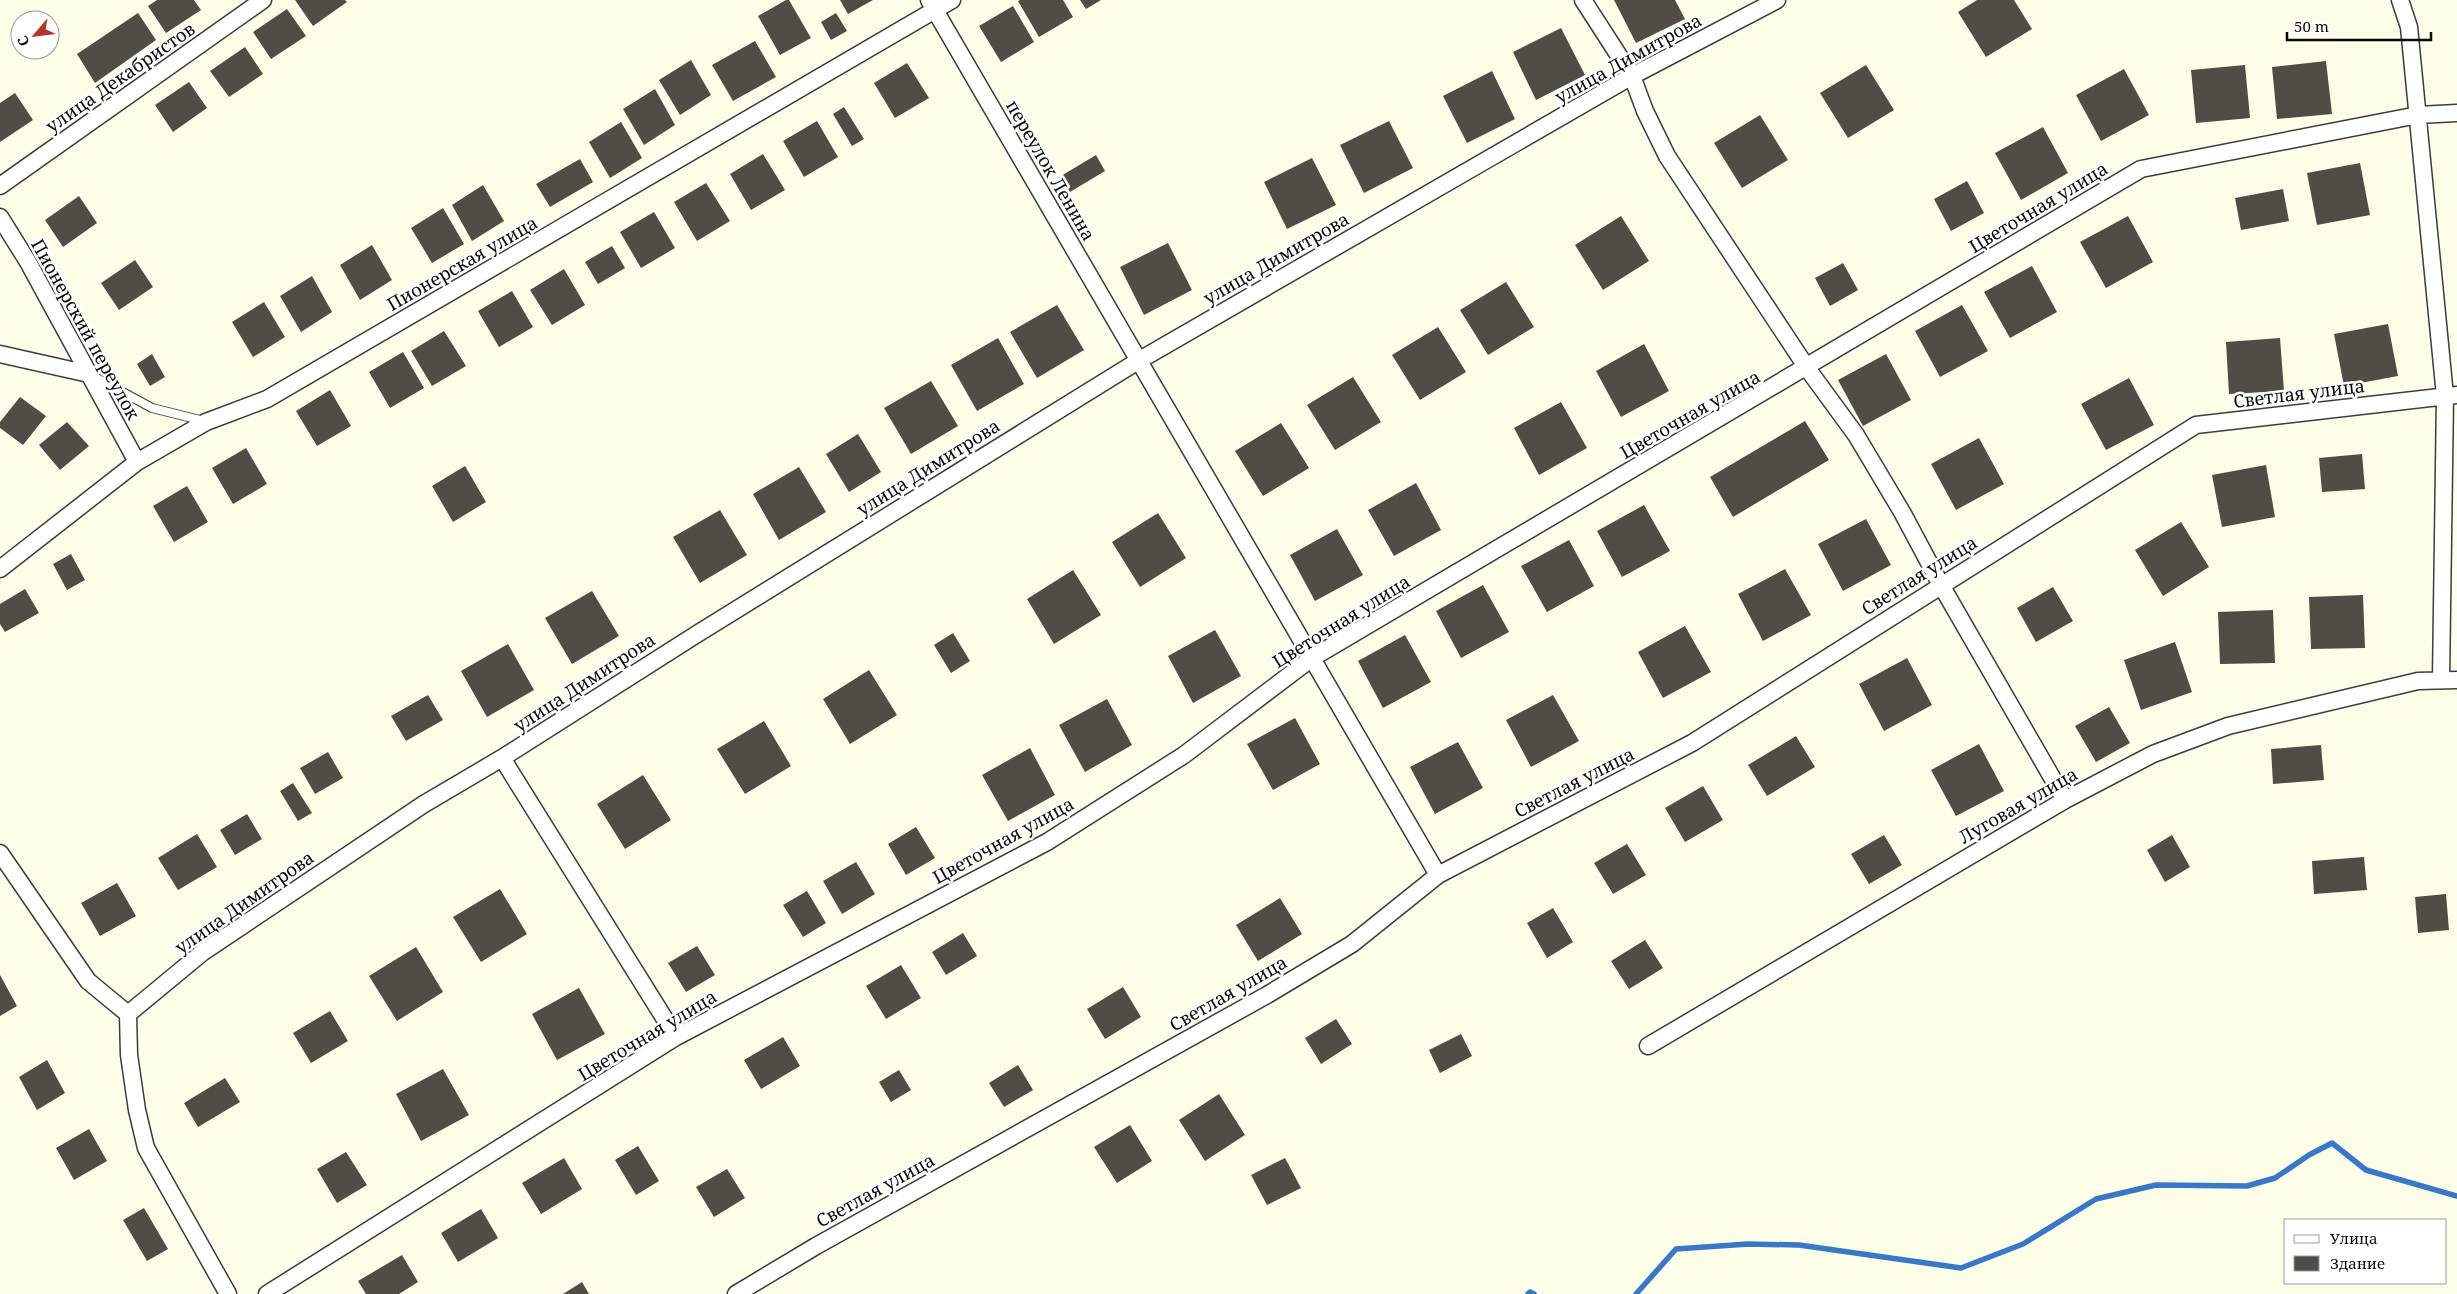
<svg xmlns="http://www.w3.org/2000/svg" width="2457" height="1294" viewBox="0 0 2457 1294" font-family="'Noto Serif',serif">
	<rect width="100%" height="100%" fill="#fefde7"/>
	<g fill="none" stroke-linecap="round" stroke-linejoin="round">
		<!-- stream -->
		<path stroke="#3778c8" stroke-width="5.5" d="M1528,1294L1530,1292L1534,1294
			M1636,1294L1676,1249L1748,1244L1799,1245L1961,1268L2023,1244L2096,1199L2156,1185L2247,1186L2275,1178L2309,1155L2332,1143L2366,1170L2457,1196"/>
	</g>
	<!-- building -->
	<path fill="#524c46" d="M157,0H194L201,10L166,33L148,6Z
		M295,0H345L347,2L313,26Z
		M786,0H789L811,38L780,55L758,16Z
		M840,0H873L848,14Z
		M1020,0H1063L1073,17L1039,37L1018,1Z
		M1080,0H1101L1086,9Z
		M1614,0H1675L1685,19L1636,43Z
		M1977,0H2014L2032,29L1986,57L1958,12Z
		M1013,6L1034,42L1001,62L979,26Z
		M287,9L306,36L271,59L253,32Z
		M138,13L156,40L95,83L77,54Z
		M836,13L847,31L831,40L821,22Z
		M1561,28L1585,75L1536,100L1513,52Z
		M755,41L776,77L733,101L712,65Z
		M245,47L263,74L229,97L210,71Z
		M691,60L711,95L680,115L659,80Z
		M2326,61L2332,114L2277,119L2272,67Z
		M907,63L929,98L895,118L874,83Z
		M1866,65L1894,110L1848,138L1820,93Z
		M2245,65L2250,118L2196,123L2191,70Z
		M2124,69L2149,115L2101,141L2076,95Z
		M1492,71L1515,119L1467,143L1443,96Z
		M189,82L207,108L173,132L155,105Z
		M655,89L675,125L644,145L623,109Z
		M15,93L33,120L0,142V103Z
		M844,107L864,139L852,146L833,114Z
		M1760,115L1788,160L1742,188L1714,143Z
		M817,121L838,157L804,177L783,141Z
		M1389,121L1413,168L1364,193L1340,145Z
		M621,122L642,158L610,178L589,142Z
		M2043,127L2068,173L2021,200L1995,153Z
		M763,154L785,190L751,210L730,174Z
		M1096,155L1105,171L1070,192L1061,176Z
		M1312,158L1336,205L1287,229L1264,182Z
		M580,159L593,182L550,207L536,184Z
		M2360,163L2370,215L2317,225L2307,173Z
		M1967,181L1984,213L1951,231L1934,199Z
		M706,183L730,221L697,241L674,202Z
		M483,185L504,221L472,241L452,205Z
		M2283,189L2289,221L2241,230L2235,198Z
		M79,196L97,223L63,247L45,220Z
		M443,208L464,244L432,263L411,228Z
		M654,212L675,248L641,268L620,232Z
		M1621,216L1649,261L1603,290L1575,245Z
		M2128,216L2153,262L2106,288L2080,242Z
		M1168,243L1192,290L1144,315L1120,267Z
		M372,245L392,280L360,300L340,265Z
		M612,246L625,268L598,284L585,262Z
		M135,260L153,287L119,310L101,283Z
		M1843,263L1858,290L1830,306L1815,278Z
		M2032,266L2057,312L2010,338L1984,292Z
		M564,269L585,305L552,325L530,290Z
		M312,276L332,312L301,332L280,296Z
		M1506,282L1534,327L1488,355L1460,310Z
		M512,291L533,327L499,347L478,311Z
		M264,302L285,337L253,357L232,322Z
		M1057,305L1084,350L1037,378L1010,332Z
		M1962,305L1988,351L1940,377L1915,331Z
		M2388,324L2398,376L2344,386L2334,334Z
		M1438,327L1466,372L1420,400L1392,355Z
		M444,331L466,366L432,386L411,351Z
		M998,338L1024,384L977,411L951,365Z
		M2280,338L2284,391L2229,394L2226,342Z
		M1644,344L1669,391L1621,417L1596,371Z
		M403,352L424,388L390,408L369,372Z
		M152,354L165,377L150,386L137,364Z
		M1886,354L1911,400L1863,426L1838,380Z
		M1353,377L1381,422L1335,450L1307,405Z
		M2129,378L2154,425L2106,450L2081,404Z
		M931,381L958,426L911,454L884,408Z
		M330,390L351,426L317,446L296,411Z
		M20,397L46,416L23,445L0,428V422Z
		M1561,402L1587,448L1539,475L1514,428Z
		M1805,421L1829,460L1733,517L1710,477Z
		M67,422L89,446L60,470L39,445Z
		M1281,423L1309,468L1263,496L1235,451Z
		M858,434L881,472L849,492L826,454Z
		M1979,438L2004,484L1956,510L1931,464Z
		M246,448L267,484L233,504L212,468Z
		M2362,454L2365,489L2322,492L2319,458Z
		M2266,465L2275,517L2222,527L2212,475Z
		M465,466L486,502L453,522L432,486Z
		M799,467L826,512L779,540L753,494Z
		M1416,483L1441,530L1394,556L1368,510Z
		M187,486L208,522L174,542L153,506Z
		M1644,505L1670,551L1622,577L1597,531Z
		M720,510L747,555L700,583L673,537Z
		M1158,513L1186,558L1140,587L1112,542Z
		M1866,519L1891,565L1843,591L1818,544Z
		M2181,522L2209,567L2163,596L2135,550Z
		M1337,529L1363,575L1315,601L1290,555Z
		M1569,540L1594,586L1547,612L1521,566Z
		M71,554L85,580L67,590L53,564Z
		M1785,569L1811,615L1763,641L1738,594Z
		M1073,570L1101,615L1054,644L1027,599Z
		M1483,585L1509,632L1461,658L1436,611Z
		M2053,587L2073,621L2036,642L2017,608Z
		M25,589L39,613L5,632L0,624V604Z
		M592,591L619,636L572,664L545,618Z
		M2363,595L2365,648L2311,649L2309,597Z
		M2273,610L2275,663L2220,664L2218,612Z
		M1685,626L1711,672L1663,698L1638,652Z
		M1215,630L1241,676L1193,703L1168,656Z
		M953,633L970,661L951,673L934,645Z
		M1405,635L1431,682L1383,708L1358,661Z
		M2175,642L2192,692L2141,710L2124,660Z
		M508,644L534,690L487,717L461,671Z
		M1907,658L1932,705L1884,731L1859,684Z
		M869,670L897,715L850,744L823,699Z
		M428,695L443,720L406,741L391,716Z
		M1553,695L1579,741L1531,767L1506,720Z
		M1107,699L1132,745L1085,772L1059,725Z
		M2109,707L2130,743L2096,762L2075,726Z
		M1295,718L1320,764L1273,790L1247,744Z
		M764,721L791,766L745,794L717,749Z
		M1796,736L1815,767L1767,796L1748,765Z
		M1458,742L1483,788L1435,814L1410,767Z
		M1979,744L2004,791L1956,816L1931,770Z
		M2321,745L2324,780L2273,784L2271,749Z
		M1030,748L1055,795L1008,821L982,775Z
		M328,752L343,778L315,794L300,768Z
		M643,775L671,820L625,849L597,804Z
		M293,783L312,813L298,821L280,791Z
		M1703,786L1723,820L1685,842L1665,808Z
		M247,814L262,839L235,855L220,830Z
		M916,827L935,858L906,875L888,844Z
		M197,834L217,867L178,890L158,858Z
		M1884,835L1902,865L1869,884L1851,854Z
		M2172,835L2190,867L2165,882L2147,850Z
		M1627,844L1646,875L1613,894L1594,863Z
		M2364,857L2367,890L2314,894L2312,861Z
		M856,862L875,894L842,914L823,881Z
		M117,883L136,916L100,936L81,903Z
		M500,889L527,934L481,962L453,917Z
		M807,891L826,923L803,937L783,905Z
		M2446,894L2449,930L2418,933L2415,897Z
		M1280,898L1302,934L1258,961L1236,925Z
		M1553,908L1573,942L1547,958L1527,923Z
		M963,933L977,956L946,975L932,952Z
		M1645,940L1663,968L1629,989L1611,961Z
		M697,946L715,975L686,992L668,963Z
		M416,947L443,992L397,1021L369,976Z
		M901,965L921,998L886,1019L866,986Z
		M0,975L17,1006L0,1016Z
		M1123,987L1141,1017L1105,1039L1087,1009Z
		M579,988L605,1034L557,1060L532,1014Z
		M330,1011L348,1041L311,1063L293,1033Z
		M1336,1019L1352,1044L1321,1064L1305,1038Z
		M1461,1034L1472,1056L1440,1073L1429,1050Z
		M783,1037L800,1066L761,1089L744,1060Z
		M47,1060L65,1093L37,1110L19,1077Z
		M1018,1065L1033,1090L1004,1107L989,1083Z
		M443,1069L469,1115L421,1141L396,1094Z
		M899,1070L911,1090L891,1102L879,1082Z
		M225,1078L240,1102L198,1127L184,1103Z
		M1219,1094L1245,1135L1205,1161L1179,1120Z
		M1130,1125L1152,1161L1117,1183L1094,1147Z
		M89,1129L107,1161L74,1180L56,1148Z
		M638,1146L659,1181L636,1195L615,1160Z
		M346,1152L367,1185L337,1203L317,1169Z
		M564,1158L582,1189L541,1214L522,1183Z
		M1285,1158L1301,1188L1267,1205L1251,1175Z
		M727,1169L745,1198L714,1217L696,1187Z
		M144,1208L168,1249L147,1261L123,1220Z
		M481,1209L498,1238L458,1262L441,1233Z
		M402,1255L418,1282L399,1294H366L358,1281Z
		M582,1282L589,1294H563Z"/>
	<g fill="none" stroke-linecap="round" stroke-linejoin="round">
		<!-- service casing -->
		<g stroke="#3c3c3c" stroke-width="10">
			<path id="service" d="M93,376L152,408L204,421"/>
		</g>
		<!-- minor casing -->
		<g stroke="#3c3c3c" stroke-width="19">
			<path id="minor" d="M929,0L1438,875
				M1583,0L1632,76L1645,111L1667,156L1807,368L1856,435L1902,512L1941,585L2065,800
				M2400,0L2409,27L2445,396L2441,680
				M0,186L263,0
				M0,217L28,262L137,462
				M0,354L89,374
				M0,569L137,462L206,422L267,399L952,0
				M502,758L676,1037
				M0,853L88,981L128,1014L129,1055L137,1110L146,1148L228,1294
				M128,1014L203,952L424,804L502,758L697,634L1138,361L1632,76L1777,0
				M1648,1046L2065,800L2153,754L2228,726L2418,681L2457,680
				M267,1294L676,1037L1047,842L1184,755L1312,658L2141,169L2418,115L2457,113
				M736,1294L816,1246L1267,995L1352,944L1438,875L1692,743L2196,425L2457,395"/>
		</g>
		<!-- service -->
		<use href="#service" stroke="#fff" stroke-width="8"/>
		<!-- minor -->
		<use href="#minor" stroke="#fff" stroke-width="16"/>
	</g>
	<g text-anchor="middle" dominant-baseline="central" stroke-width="5" stroke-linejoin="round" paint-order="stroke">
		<!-- street labels -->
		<g font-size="18" fill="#090909" stroke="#fff">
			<text transform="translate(1628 58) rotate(-29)">улица Димитрова</text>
			<text transform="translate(120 77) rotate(-35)">улица Декабристов</text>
			<text transform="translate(1051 170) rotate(60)">переулок Ленина</text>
			<text transform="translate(2038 207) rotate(-31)">Цветочная улица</text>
			<text transform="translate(1276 258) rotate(-30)">улица Димитрова</text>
			<text transform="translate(462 263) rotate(-30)">Пионерская улица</text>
			<text transform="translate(86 329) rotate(61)">Пионерский переулок</text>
			<text transform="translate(2299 393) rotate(-7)">Светлая улица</text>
			<text transform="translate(1690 414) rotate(-30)">Цветочная улица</text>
			<text transform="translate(928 467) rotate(-32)">улица Димитрова</text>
			<text transform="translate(1919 575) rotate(-32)">Светлая улица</text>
			<text transform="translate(1341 621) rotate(-32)">Цветочная улица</text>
			<text transform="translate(584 682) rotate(-33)">улица Димитрова</text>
			<text transform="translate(1574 782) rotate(-27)">Светлая улица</text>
			<text transform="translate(2018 805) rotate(-30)">Луговая улица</text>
			<text transform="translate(1003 840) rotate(-29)">Цветочная улица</text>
			<text transform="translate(244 902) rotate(-35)">улица Димитрова</text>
			<text transform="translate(1228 993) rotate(-30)">Светлая улица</text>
			<text transform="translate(647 1035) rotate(-31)">Цветочная улица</text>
			<text transform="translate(875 1190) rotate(-29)">Светлая улица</text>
		</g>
	</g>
	<!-- legend -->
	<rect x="2284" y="1219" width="162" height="65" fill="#ffffff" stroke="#9d9d9d"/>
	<rect x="2294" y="1235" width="25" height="8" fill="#ffffff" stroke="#9d9d9d"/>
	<text x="2330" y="1244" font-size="15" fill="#090909">Улица</text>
	<rect x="2294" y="1256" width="25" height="15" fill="#524c46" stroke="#9d9d9d"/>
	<text x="2330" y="1269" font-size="15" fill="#090909">Здание</text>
	<!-- north arrow -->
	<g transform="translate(35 35) rotate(242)"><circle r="24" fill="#ffffff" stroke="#9d9d9d"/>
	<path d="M0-4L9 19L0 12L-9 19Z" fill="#b33628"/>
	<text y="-8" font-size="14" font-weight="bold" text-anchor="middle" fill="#090909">С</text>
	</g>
	<!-- scale -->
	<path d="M2287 32v8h144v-8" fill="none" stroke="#090909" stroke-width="2.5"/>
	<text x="2294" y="32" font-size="15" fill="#090909" stroke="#ffffff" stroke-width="4" paint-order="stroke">50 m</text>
</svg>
